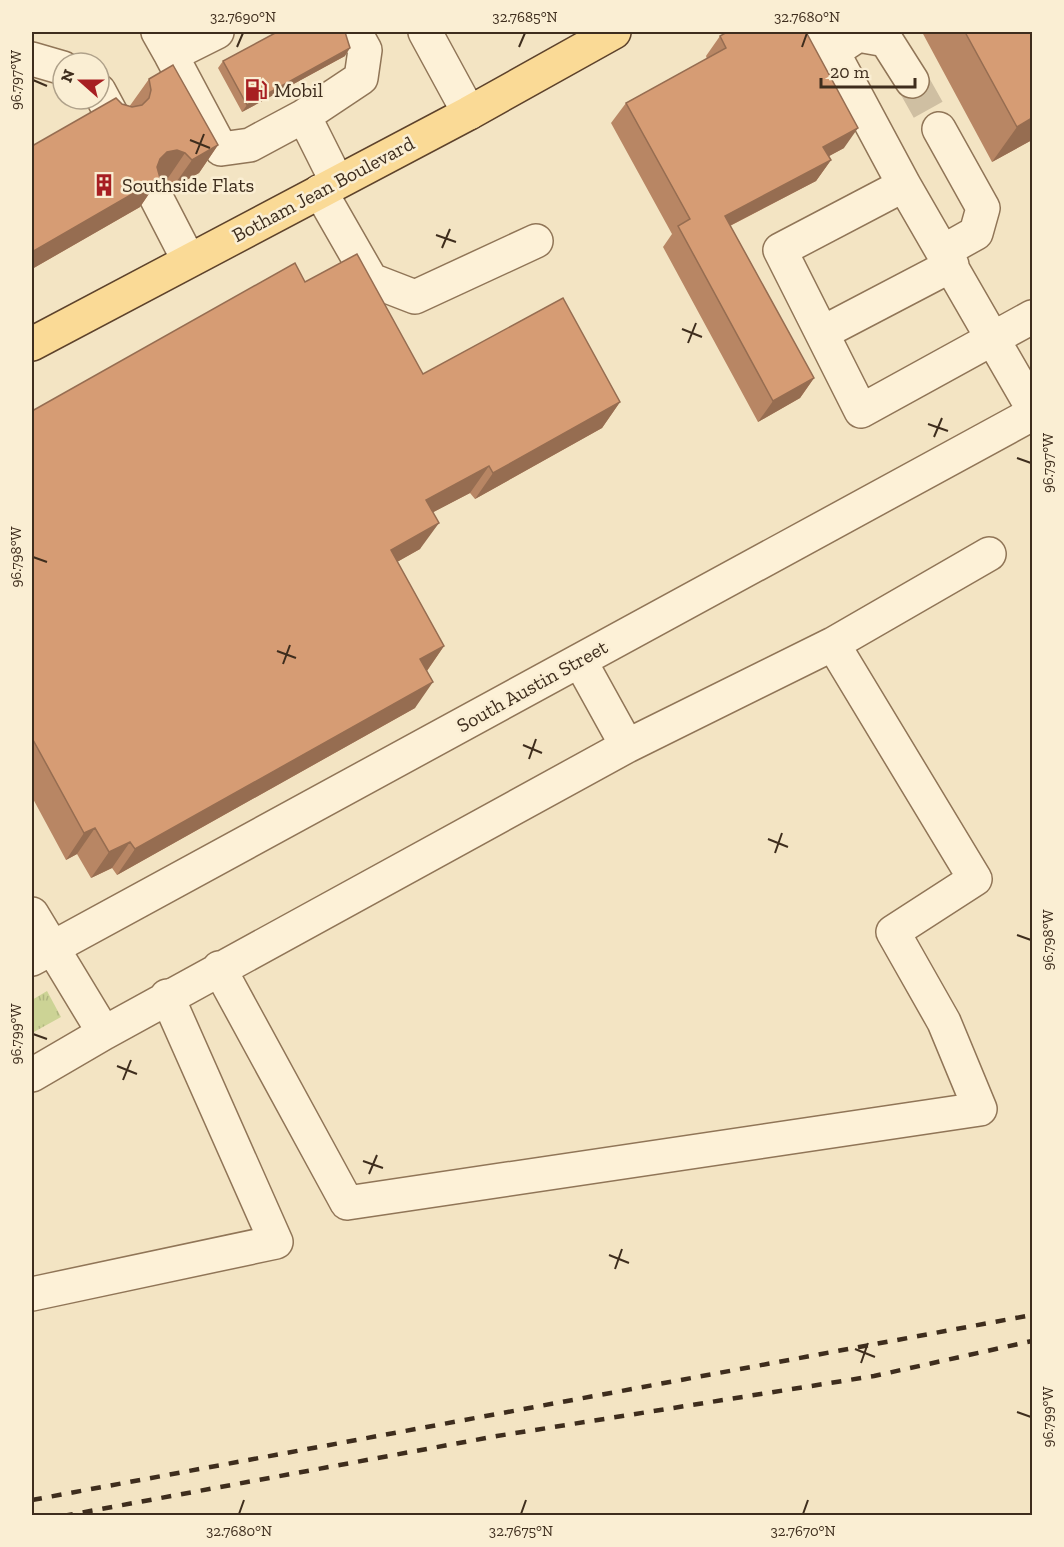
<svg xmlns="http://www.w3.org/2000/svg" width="1064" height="1547" viewBox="0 0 1064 1547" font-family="'Zilla Slab',serif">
	<defs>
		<pattern id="grass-tufts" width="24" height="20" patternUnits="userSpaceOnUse" patternTransform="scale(1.5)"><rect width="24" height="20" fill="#ccd395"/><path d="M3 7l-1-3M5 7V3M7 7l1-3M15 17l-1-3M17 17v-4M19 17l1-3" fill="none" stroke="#b0b580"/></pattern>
	</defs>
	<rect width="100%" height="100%" fill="#f3e4c3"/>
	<!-- grass -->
	<path fill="url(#grass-tufts)" d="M47,991L61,1017L32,1033V1000Z"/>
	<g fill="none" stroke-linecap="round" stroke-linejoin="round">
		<!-- minor-tunnel -->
		<path stroke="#cfbfa2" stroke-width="33" stroke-dasharray="33 16" stroke-linecap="butt" d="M912,81L939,129"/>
		<!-- minor casing -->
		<g stroke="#907557" stroke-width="36">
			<path id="minor" d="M158,32L171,55L217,32
				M425,32L469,113
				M822,32L904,185L1032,407
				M834,51L858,35L886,40L912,81
				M171,55L221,149L250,145L304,116
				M32,59L63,68
				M99,91L113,117
				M939,129L983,208L976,233L944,251
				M337,182L304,116L361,78L365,50L355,32
				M904,185L780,250L861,411L1032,317
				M320,191L371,280L415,297L536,241
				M156,197L188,259
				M822,333L952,265
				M833,644L989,554
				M32,914L104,1033L627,746L580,661
				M32,959L1032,414
				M219,968L347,1203L980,1109L944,1022L893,932L975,879L833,644L627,746
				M32,1075L104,1033
				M32,1294L276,1242L167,996"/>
		</g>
		<!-- major casing -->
		<g stroke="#5d422b" stroke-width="36">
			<path id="major" d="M32,344L469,113L614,32"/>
		</g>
		<!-- minor -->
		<use href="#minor" stroke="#fdf1d7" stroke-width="33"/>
		<!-- major -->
		<use href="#major" stroke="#fada96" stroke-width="33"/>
		<!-- rail -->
		<path stroke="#3e2d1d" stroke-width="4.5" stroke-dasharray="10 10" stroke-linecap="butt" d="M32,1500L1032,1315
			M63,1516L497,1436L874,1376L1032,1341"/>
	</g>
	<!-- wall -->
	<path fill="#b88664" d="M922,32H1032V140L992,162Z
		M720,36L844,148L829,156L831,160L816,181L730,226L814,378L800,398L758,422L663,247L672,234L611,123L626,103L707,59L706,56Z
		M345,56L242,112L218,68L223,61Z
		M149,79L218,145L199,173L172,188L166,181L159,179L140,207L32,269V146L122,104L129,107Z
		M305,282L423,374L620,402L602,428L475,499L470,493L433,512L420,549L397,562L444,646L427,671L415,708L117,875L112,868L91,878L77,854L66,860L32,797V411Z"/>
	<!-- shaded-wall -->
	<path fill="#966d51" d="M350,48L345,56L242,112L247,105Z
		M1032,118V140L992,162L1017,127Z
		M858,128L844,148L809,167L823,147Z
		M218,145L199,173L172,188L192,160Z
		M177,150L185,153L166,181L159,179L140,207L32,269V252L147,181L160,159L167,152Z
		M831,160L816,181L710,236L725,216Z
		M814,378L800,398L758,422L773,401Z
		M620,402L602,428L475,499L493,473Z
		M489,466L470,493L407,526L426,500Z
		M439,523L420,549L372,576L391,550Z
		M444,646L426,672L420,659Z
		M433,682L415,708L117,875L135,849Z
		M95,828L77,854L66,860L84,833Z
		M130,842L112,868L91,878L109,852Z"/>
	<!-- building -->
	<path fill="#d69c74" stroke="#966d51" stroke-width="1.5" d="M277,32H345L350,48L247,105L223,61Z
		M727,32H806L858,128L823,147L831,160L725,216L814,378L773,401L678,226L690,219L626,103L726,48L720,36Z
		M965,32H1032V118L1017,127Z
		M173,65L218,145L192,160L185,153L177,150L167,152L160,159L157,167L160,178L32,252V146L116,98L122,104L132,107L142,105L149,98L151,90L149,79Z
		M357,254L423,374L563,298L620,402L493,473L489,466L426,500L439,523L391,550L444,646L420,659L433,682L135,849L130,842L109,852L95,828L84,833L32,738V411L295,263L305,282Z"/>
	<!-- ticks -->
	<path fill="none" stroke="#3e2d1d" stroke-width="2" d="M237,47L243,33M519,47L525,33M802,47L807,33M33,80L47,86M190,140L210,148M196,154L204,134M436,235L456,242M442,248L450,229M682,329L702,337M688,343L696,323M928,424L948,431M934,437L942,418M1017,458L1031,463M33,557L47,562M277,651L296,658M283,664L290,645M523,745L542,753M529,759L536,739M768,839L788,847M775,853L782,833M1017,935L1031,940M33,1034L47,1039M117,1066L137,1074M123,1080L131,1060M363,1161L383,1168M369,1174L377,1155M609,1255L629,1263M615,1269L622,1249M855,1349L875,1357M861,1363L868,1343M1017,1412L1031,1417M239,1514L244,1500M521,1514L526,1500M803,1514L808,1500"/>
	<!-- icons -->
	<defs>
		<g id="fuel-bare" transform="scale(1.8)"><path d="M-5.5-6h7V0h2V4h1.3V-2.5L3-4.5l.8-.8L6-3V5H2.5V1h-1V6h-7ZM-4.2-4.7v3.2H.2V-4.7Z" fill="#a71f22" stroke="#faeed3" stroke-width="2.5" paint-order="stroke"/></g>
		<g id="building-bare" transform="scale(1.8)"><path d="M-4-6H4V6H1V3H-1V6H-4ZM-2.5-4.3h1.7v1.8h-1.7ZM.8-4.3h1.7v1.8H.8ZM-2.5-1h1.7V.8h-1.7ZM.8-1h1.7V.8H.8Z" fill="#a71f22" stroke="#faeed3" stroke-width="2.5" paint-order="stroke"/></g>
	</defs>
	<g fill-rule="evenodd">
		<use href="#fuel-bare" x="256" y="90"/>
		<use href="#building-bare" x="104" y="185"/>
	</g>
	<g text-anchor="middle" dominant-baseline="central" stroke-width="5" stroke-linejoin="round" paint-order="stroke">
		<!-- poi labels -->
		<g font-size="20" fill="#3e2d1d" stroke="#faeed3" text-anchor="start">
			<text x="274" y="90">Mobil</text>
			<text x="122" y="185">Southside Flats</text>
		</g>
		<!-- street labels -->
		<g font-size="20" fill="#3e2d1d" stroke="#faeed3">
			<text transform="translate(323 189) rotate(-28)">Botham Jean Boulevard</text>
			<text transform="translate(532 686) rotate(-29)">South Austin Street</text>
		</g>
	</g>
	<!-- border -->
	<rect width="1064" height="1547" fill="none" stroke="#faeed3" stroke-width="66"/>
	<!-- north arrow -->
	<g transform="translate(81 81) rotate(291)"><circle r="28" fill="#faeed3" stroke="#afa18a" stroke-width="1.5"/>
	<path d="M0-4.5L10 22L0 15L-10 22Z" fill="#a71f22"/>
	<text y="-9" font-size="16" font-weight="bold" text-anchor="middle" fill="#3e2d1d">N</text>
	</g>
	<!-- scale -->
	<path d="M821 78v9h94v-9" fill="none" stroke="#3e2d1d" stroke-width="3"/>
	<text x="830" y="78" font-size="18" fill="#3e2d1d" stroke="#faeed3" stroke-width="4.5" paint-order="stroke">20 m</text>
	<rect x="33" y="33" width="998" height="1481" fill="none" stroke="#3e2d1d" stroke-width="2"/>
	<g font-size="15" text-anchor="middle" fill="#3e2d1d">
		<text x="243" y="22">32.7690°N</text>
		<text x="525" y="22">32.7685°N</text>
		<text x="807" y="22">32.7680°N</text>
		<text transform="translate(16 80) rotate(-90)" y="5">96.797°W</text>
		<text transform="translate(1048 463) rotate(-90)" y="5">96.797°W</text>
		<text transform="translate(16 557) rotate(-90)" y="5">96.798°W</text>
		<text transform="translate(1048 940) rotate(-90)" y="5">96.798°W</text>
		<text transform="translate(16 1034) rotate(-90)" y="5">96.799°W</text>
		<text transform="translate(1048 1417) rotate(-90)" y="5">96.799°W</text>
		<text x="239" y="1536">32.7680°N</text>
		<text x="521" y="1536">32.7675°N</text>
		<text x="803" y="1536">32.7670°N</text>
	</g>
</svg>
